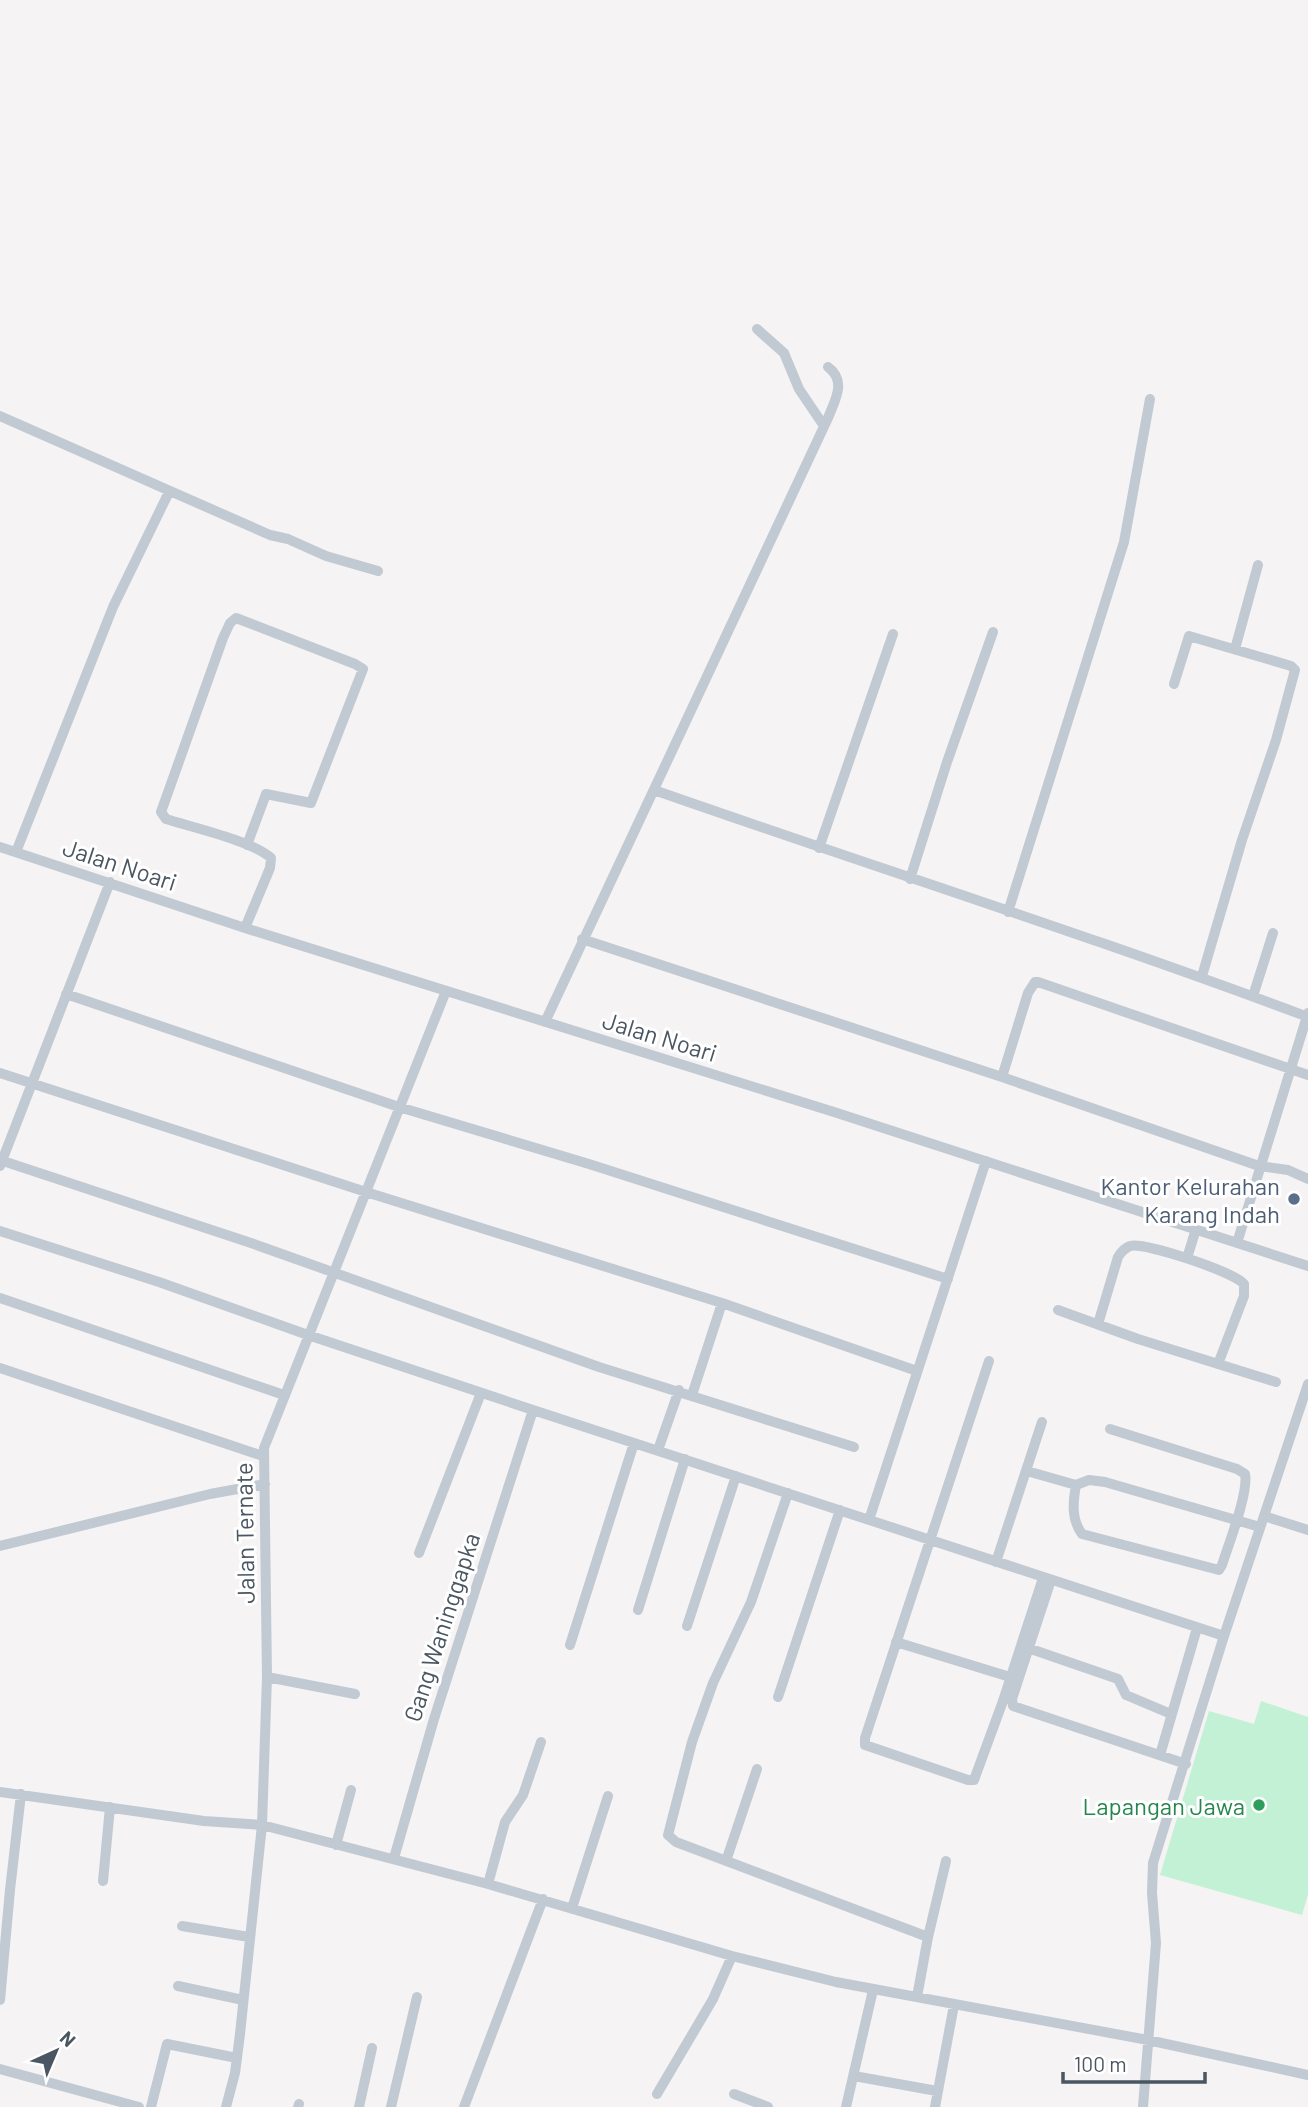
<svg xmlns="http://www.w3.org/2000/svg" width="1308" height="2107" viewBox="0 0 1308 2107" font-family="Barlow,sans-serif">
	<rect width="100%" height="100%" fill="#f5f3f3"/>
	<!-- garden -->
	<path fill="#c3f1d5" d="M1261,1701L1308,1717V1894L1302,1915L1160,1875L1209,1711L1254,1724Z"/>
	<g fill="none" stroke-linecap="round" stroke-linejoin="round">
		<!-- minor -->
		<path stroke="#c1cad2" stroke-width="10" d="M757,329L784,353L799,389L824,426
			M0,416L270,535L288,539L326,556L378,571
			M1235,649L1258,565
			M1174,684L1189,636L1291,666L1295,670L1276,740L1242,840L1202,976
			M654,790C871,866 1092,936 1308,1017
			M0,847L245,928L834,1112L1308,1266
			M819,848L893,634
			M16,852L113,607L169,492
			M910,879L947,762L993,632
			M1008,912L1124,542L1150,399
			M245,928L270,868L271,858C253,841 191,827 166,819L161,812L223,638L230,623L236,618L355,664L363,669L311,803L266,794L247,845
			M582,939L1002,1077L1259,1166L1288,1170L1308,1179
			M66,994L399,1107L589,1164L948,1279
			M1253,996L1273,933
			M545,1022L828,418C835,400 847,381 828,367
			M0,1073L366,1192L722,1303L917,1371
			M1002,1077L1028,993L1035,982H1038L1308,1075
			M0,1160L251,1243L599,1367L854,1447
			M0,1166L110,882
			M0,1231L159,1282L308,1335L533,1410L1224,1636
			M1237,1243L1308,1013
			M1187,1258L1196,1229
			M0,1298L284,1395
			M1058,1310L1138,1339L1276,1382
			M1098,1324L1118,1257C1121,1252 1125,1248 1130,1246C1145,1242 1234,1272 1244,1284V1296L1218,1364
			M989,1361L865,1738V1745L968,1780H974L1003,1701L1043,1578
			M0,1368L263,1456
			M692,1395L722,1303
			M1110,1429L1237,1469L1245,1474C1249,1492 1228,1546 1222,1565L1219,1570L1082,1534C1071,1519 1073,1502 1076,1485L1089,1480L1105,1482L1260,1527
			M658,1450L679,1390
			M1027,1471L1076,1485
			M788,1493L751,1602L713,1683L692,1742L668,1835L676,1842L928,1937
			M1264,1516L1308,1530
			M869,1520L986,1161
			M0,1546L210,1494L265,1484
			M419,1553L481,1393
			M996,1562L1042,1422
			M1051,1580L1012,1699L1013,1706L1186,1764
			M638,1610L685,1459
			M687,1626L736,1476
			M896,1642L1010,1677
			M570,1645L634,1443
			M1028,1648L1118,1679L1126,1695L1171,1714
			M267,1677L355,1694
			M778,1697L840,1510
			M1160,1755L1197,1628
			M0,1792L204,1821L262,1825L488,1884L732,1956L836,1982L1148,2040L1308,2075
			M336,1845L351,1790
			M394,1858L434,1719L533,1410
			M726,1861L757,1769
			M103,1881L110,1807
			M488,1884L505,1822L523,1795L541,1742
			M572,1908L608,1796
			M182,1926L249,1937
			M178,1986L243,2000
			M917,1997L928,1937L946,1861
			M0,2000L10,1890L21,1794
			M0,2069L139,2107
			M854,2076L937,2091
			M657,2094L713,1999L732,1956
			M734,2094L768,2107
			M151,2107L167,2044L237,2058
			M226,2107L235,2073L240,2034L262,1825L267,1677L264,1448L446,991
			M298,2107L299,2104
			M359,2107L372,2048
			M391,2107L417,1997
			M464,2107L543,1899
			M846,2107L873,1990
			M935,2107L954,2005
			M1143,2107L1156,1943L1152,1893L1153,1863L1224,1636L1308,1384"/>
	</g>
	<!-- markers -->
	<circle fill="#5c6f8a" stroke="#fff" stroke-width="2.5" cx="1294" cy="1199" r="7"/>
	<circle fill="#2e9e5b" stroke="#fff" stroke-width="2.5" cx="1259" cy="1805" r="7"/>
	<g text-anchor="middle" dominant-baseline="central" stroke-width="6" stroke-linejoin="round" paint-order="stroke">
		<!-- street labels -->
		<g font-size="24" fill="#4a5661" stroke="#fff">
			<text transform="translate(120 864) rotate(18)">Jalan Noari</text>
			<text transform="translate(660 1036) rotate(17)">Jalan Noari</text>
			<text transform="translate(244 1533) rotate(-91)">Jalan Ternate</text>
			<text transform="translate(441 1627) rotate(-72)">Gang Waninggapka</text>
		</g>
		<!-- service labels -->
		<g font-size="24" fill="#4e5e75" stroke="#fff" text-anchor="end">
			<text x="1280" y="1185">Kantor Kelurahan<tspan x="1280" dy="28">Karang Indah</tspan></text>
		</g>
		<!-- leisure labels -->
		<g font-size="24" fill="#27864d" stroke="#fff" text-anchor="end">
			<text x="1245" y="1805">Lapangan Jawa</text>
		</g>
	</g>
	<!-- north arrow -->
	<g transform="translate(56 2051) rotate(44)" stroke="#ffffff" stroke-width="5" paint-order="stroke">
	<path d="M0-5L12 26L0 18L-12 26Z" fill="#4a5661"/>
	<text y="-10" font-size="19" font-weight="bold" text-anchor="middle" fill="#4a5661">N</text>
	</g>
	<!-- scale -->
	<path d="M1063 2072v10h142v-10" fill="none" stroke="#4a5661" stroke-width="3.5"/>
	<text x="1074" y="2072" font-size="21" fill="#4a5661" stroke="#ffffff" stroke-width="5" paint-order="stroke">100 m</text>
</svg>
